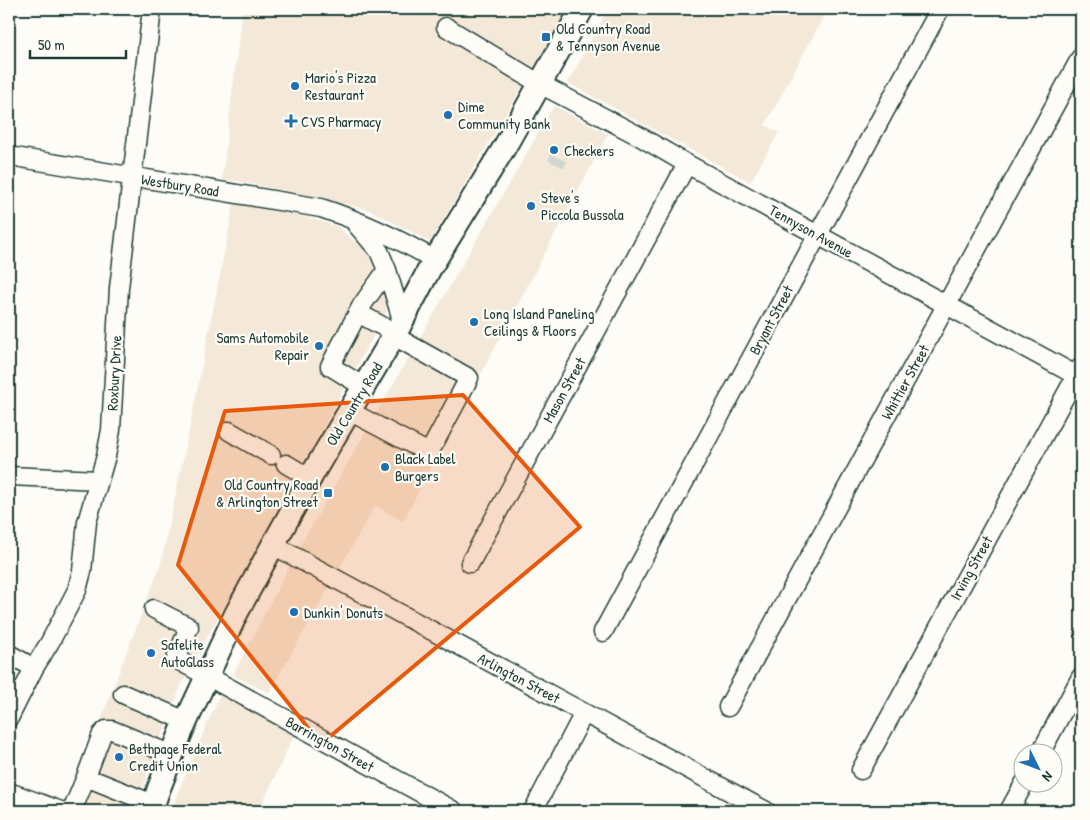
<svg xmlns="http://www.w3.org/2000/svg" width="1090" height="820" viewBox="0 0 1090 820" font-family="'Patrick Hand',sans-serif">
	<rect width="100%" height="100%" fill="#fdfcf7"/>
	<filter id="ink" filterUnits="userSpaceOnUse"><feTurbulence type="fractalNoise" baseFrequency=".02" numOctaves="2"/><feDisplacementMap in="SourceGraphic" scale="10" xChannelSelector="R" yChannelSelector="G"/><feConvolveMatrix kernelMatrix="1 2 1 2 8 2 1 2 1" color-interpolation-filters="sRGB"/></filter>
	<g filter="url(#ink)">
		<!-- built -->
		<path fill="#f4e9d8" d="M242,9H568L430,242L370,210L301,194L236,181L222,180Z
			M608,9H828L765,125L779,133L750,182L568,83Z
			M554,106L608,134L403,521L375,506L269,693L233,675L302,542Z
			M234,203L314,219L338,227L366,251L382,279L387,311L182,683L134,811H109L71,798L161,563L192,416Z
			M221,692L296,731L259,811H170Z"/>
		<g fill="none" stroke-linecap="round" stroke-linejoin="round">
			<!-- minor-tunnel -->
			<path stroke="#d1d6d0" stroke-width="18" stroke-dasharray="18 9" stroke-linecap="butt" d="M556,164L559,158"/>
			<!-- minor casing -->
			<g stroke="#1f3d34" stroke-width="21">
				<path id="minor" d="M446,27L540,84L639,136L687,164L1081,378
					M9,156L321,208C361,221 399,239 435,260
					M356,224L379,251L387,270L402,320
					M358,313L395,333
					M364,387L330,366L362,305L387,270
					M349,411L429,453L469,378L394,336
					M229,431L271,455
					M286,464L310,478
					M9,476L99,480
					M273,545L766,811
					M470,563L687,164
					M154,609L189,627L176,659L454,811
					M603,632L940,9
					M9,654L34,668
					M123,694L186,721
					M728,707L1081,57
					M9,718L34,668L50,642L77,590L82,571L87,522L106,456L111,430L119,288L152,9
					M1041,752L1081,677
					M861,770L1081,367
					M86,777L102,734L106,730H112L172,755
					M9,792L61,811
					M72,811L86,777L153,804
					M533,811L584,713
					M1009,811L1025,782"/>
			</g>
			<!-- major casing -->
			<g stroke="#1f3d34" stroke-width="26">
				<path id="major" d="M151,811L159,788L182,730L236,614L273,545L317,466L399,327L430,268L504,148L582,9"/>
			</g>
			<!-- minor -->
			<use href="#minor" stroke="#fdfcf7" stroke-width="18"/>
			<!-- major -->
			<use href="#major" stroke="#fdfcf7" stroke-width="22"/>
		</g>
	</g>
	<!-- marked area -->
	<path fill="#e8590c" fill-opacity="0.2" stroke="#e8590c" stroke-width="4" stroke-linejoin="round" d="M463,395L580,527L321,744L178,565L225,411Z"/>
	<!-- markers -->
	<g fill="#1f6fb2" stroke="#fdfcf7" stroke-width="2">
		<rect x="541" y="32" width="10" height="10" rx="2.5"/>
		<circle cx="295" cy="86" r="5"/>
		<circle cx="448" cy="115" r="5"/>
		<path d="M288.5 113.5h5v5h5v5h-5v5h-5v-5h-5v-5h5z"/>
		<circle cx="554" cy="150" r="5"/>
		<circle cx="531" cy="206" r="5"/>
		<circle cx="474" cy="322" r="5"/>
		<circle cx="319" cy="346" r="5"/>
		<circle cx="385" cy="467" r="5"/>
		<rect x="323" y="488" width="10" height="10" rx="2.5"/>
		<circle cx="294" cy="612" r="5"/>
		<circle cx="151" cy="653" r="5"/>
		<circle cx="119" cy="757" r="5"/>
	</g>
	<g text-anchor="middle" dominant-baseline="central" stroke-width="4.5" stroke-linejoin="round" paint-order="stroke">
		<!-- poi labels -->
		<g font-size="15" fill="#1f3d34" stroke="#fdfcf7" text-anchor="start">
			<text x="556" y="28">Old Country Road<tspan x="556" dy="17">&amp; Tennyson Avenue</tspan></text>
			<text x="305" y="77">Mario's Pizza<tspan x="305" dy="17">Restaurant</tspan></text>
			<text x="458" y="106">Dime<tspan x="458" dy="17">Community Bank</tspan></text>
			<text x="301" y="121">CVS Pharmacy</text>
			<text x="564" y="150">Checkers</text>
			<text x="541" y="197">Steve's<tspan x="541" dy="17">Piccola Bussola</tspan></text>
			<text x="484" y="313">Long Island Paneling<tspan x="484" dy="17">Ceilings &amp; Floors</tspan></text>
			<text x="309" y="337" text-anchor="end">Sams Automobile<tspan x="309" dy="17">Repair</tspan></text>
			<text x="395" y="458">Black Label<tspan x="395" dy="17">Burgers</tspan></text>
			<text x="318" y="484" text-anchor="end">Old Country Road<tspan x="318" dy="17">&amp; Arlington Street</tspan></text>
			<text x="304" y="612">Dunkin' Donuts</text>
			<text x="161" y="644">Safelite<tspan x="161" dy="17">AutoGlass</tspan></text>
			<text x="129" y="748">Bethpage Federal<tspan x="129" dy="17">Credit Union</tspan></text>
		</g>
		<!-- street labels -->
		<g font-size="15" fill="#1f3d34" stroke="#fdfcf7">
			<text transform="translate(180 185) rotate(9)">Westbury Road</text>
			<text transform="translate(811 231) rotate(29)">Tennyson Avenue</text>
			<text transform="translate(771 320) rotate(-62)">Bryant Street</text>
			<text transform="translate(114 373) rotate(-87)">Roxbury Drive</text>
			<text transform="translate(905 382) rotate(-61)">Whittier Street</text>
			<text transform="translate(564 390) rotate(-61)">Mason Street</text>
			<text transform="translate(354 404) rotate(-59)">Old Country Road</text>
			<text transform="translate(971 568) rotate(-61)">Irving Street</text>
			<text transform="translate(519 678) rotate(28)">Arlington Street</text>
			<text transform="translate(330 744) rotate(29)">Barrington Street</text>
		</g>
	</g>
	<!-- margin -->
	<rect width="1090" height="820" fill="none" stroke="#fdfcf7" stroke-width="30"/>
	<rect x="15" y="15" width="1060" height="790" fill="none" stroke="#1f3d34" stroke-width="2" filter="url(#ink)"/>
	<!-- north arrow -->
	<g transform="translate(1038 768) rotate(132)"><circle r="24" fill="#fdfcf7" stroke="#a4b0a9"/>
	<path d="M0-4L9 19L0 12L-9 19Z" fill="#1f6fb2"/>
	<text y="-8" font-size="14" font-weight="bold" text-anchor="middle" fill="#1f3d34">N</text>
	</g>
	<!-- scale -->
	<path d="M30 50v8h96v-8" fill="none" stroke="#1f3d34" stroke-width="2.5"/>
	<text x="38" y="50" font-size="15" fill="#1f3d34" stroke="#fdfcf7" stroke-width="4" paint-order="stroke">50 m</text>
</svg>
